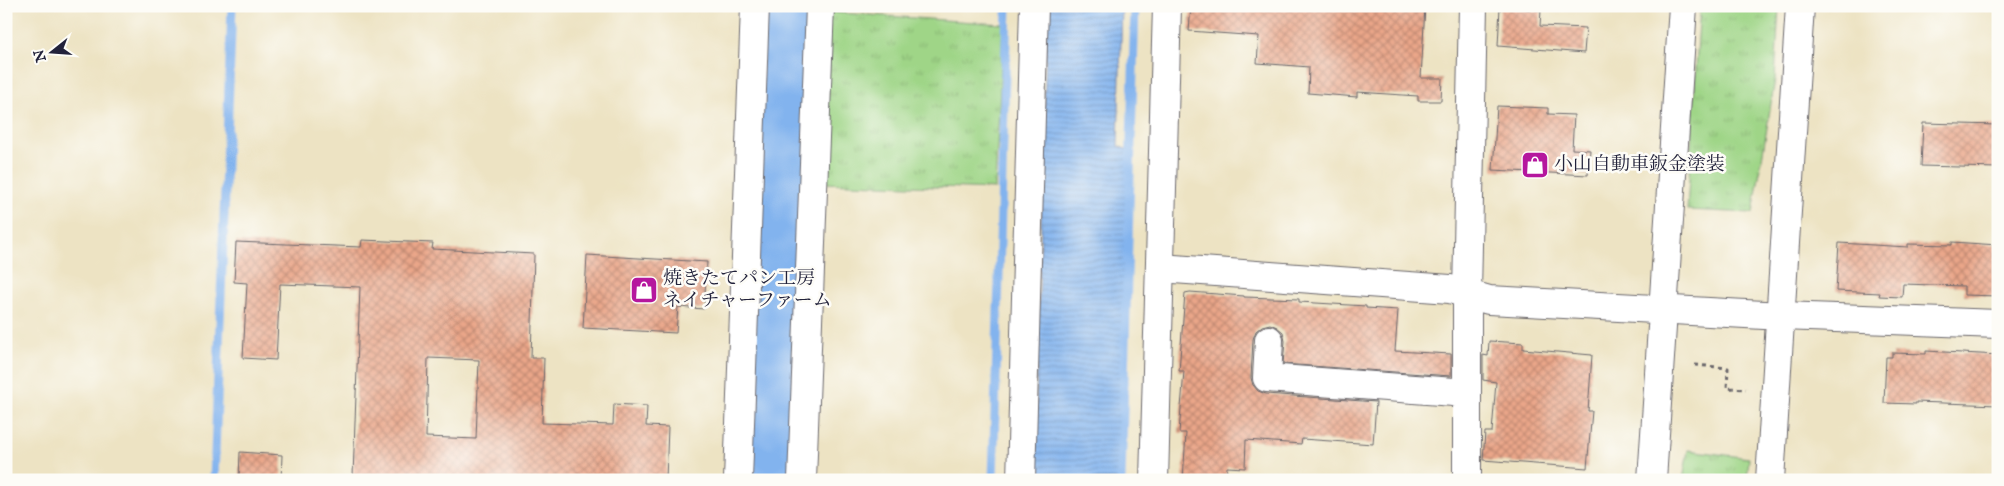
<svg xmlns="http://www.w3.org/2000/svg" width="2004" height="486" viewBox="0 0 2004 486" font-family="'IM FELL English','Noto Serif JP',serif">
	<defs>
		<pattern id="grass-tufts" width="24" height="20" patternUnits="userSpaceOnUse" patternTransform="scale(1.25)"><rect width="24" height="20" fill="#9fd587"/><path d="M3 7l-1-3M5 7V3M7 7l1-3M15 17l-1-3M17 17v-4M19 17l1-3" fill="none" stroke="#89b775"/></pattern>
		<pattern id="water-rules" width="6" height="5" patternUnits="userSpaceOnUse" patternTransform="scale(1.25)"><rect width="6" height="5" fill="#82b3ee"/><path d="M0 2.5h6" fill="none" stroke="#6a91c2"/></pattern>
		<pattern id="building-cross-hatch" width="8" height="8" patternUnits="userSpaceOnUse" patternTransform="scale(1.25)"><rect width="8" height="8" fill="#eaa689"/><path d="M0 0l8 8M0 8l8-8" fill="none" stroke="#bd8771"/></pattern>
	</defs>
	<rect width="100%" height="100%" fill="#fdfcf7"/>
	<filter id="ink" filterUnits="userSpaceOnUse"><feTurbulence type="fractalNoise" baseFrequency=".02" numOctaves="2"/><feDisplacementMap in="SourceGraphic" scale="10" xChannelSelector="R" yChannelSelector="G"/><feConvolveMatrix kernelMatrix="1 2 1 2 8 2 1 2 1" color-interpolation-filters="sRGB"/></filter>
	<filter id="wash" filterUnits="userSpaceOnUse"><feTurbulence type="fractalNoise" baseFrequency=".0096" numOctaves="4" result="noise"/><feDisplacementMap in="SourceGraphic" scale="20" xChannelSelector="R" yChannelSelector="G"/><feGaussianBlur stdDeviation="1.12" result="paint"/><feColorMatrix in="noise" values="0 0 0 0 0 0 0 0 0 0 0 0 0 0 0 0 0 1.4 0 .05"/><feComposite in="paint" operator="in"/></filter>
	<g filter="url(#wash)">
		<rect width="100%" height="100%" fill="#ede3c3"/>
		<!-- grass -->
		<path fill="url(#grass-tufts)" stroke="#607c61" d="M1700,6H1779L1775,79L1753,213L1687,210Z
			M826,12L1003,24L995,189L821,183Z
			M1688,450L1749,458L1747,480H1683Z"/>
		<!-- water -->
		<path fill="url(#water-rules)" stroke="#526a94" d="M1047,6H1122L1118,146L1128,150L1118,480H1034Z"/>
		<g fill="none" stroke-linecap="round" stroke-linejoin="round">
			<!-- stream -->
			<path stroke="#82b3ee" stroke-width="9" d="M214,480L232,6
				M993,480L1007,6
				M1121,480L1135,6"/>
			<!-- river -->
			<path stroke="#82b3ee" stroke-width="55" d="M775,480L792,6"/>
		</g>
		<g id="blocks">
			<!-- building -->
			<path fill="url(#building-cross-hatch)" fill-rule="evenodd" d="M1191,6H1425L1421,78H1442L1441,101H1418V96L1357,92V97L1308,93L1309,67L1257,63L1259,36L1189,31Z
				M1500,7L1541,10L1540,26L1586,28L1584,53L1498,46Z
				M1497,106L1548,108V114L1574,115L1572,149L1590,150L1588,175L1493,170Z
				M1923,123L1998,125V168L1921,166Z
				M362,240L433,243L432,249L534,254L531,358H544L542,423L613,425L614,404L647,406L646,426L668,427L666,480H446L353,476L360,287L280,284L276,360L243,358L247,283L234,282L236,242L361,247ZM428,358L479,360L476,439L426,437Z
				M1952,242L1998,245V296L1964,295V286L1903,284L1902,297L1879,296L1880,293L1836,291L1839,243L1908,247V244L1952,245Z
				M587,255L707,262L704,309L678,307L676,333L583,328Z
				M1190,292L1244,296V297L1299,299V302L1366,306V308L1398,310L1395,351L1451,354V376L1283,364L1285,341L1283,332L1277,327L1270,324L1262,326L1256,331L1253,339L1251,378L1253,385L1258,391L1266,394L1376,402L1373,444L1302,439L1301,444L1246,440L1245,468L1227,467L1226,480H1183L1186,433H1179L1184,371H1179L1185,293Z
				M1489,341L1523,343V349L1592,355L1588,411H1592L1587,468L1483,460L1485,432H1492L1496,382L1483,380V355L1488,356Z
				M1926,351L1998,355V405L1916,402V404L1884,403L1886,357H1892V353L1926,354Z
				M240,452L282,455L281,480H239Z"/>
		</g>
	</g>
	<g filter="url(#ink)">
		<use href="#blocks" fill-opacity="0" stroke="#69666b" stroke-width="1"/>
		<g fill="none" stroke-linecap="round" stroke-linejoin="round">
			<!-- street casing -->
			<g stroke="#69666b" stroke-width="30">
				<path id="street" d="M1160,268L1450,289L1489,300L1782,316L1998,324
					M1269,340L1267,378L1467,393
					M738,480L755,6
					M802,480L820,6
					M1021,480L1034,6
					M1467,480V294L1473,6"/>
			</g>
			<!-- secondary casing -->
			<g stroke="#69666b" stroke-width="30">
				<path id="secondary" d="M1154,480L1167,6
					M1652,480L1683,6
					M1770,480L1800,6"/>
			</g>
			<!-- path -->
			<path stroke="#69666b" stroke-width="3" stroke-dasharray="4 4" stroke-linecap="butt" d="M1695,365L1728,368L1727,388L1746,389"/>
			<!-- street -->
			<use href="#street" stroke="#fff" stroke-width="28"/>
			<!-- secondary -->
			<use href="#secondary" stroke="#fff" stroke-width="28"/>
		</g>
	</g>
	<!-- icons -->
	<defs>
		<g id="shop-square" transform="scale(1.4375)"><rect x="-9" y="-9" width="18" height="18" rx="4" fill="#b5179e" stroke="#fdfcf7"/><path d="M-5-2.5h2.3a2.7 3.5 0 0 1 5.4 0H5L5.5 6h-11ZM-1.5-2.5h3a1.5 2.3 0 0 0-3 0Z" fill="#fff"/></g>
	</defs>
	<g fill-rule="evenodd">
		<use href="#shop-square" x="1535" y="165"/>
		<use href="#shop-square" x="644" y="290"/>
	</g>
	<g text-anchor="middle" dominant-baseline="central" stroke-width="5" stroke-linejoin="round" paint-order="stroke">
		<!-- poi labels -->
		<g font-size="19" fill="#22223b" stroke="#fdfcf7" text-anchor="start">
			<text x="1554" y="165">小山自動車鈑金塗装</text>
			<text x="663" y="279">焼きたてパン工房<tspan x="663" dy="22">ネイチャーファーム</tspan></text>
		</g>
	</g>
	<!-- margin -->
	<rect width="2004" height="486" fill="none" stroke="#fdfcf7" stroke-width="25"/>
	<!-- north arrow -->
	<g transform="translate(52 52) rotate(253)" stroke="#fdfcf7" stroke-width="4" paint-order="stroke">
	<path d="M0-4L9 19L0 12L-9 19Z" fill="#22223b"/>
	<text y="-8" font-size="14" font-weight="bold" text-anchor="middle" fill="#22223b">N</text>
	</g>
</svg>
